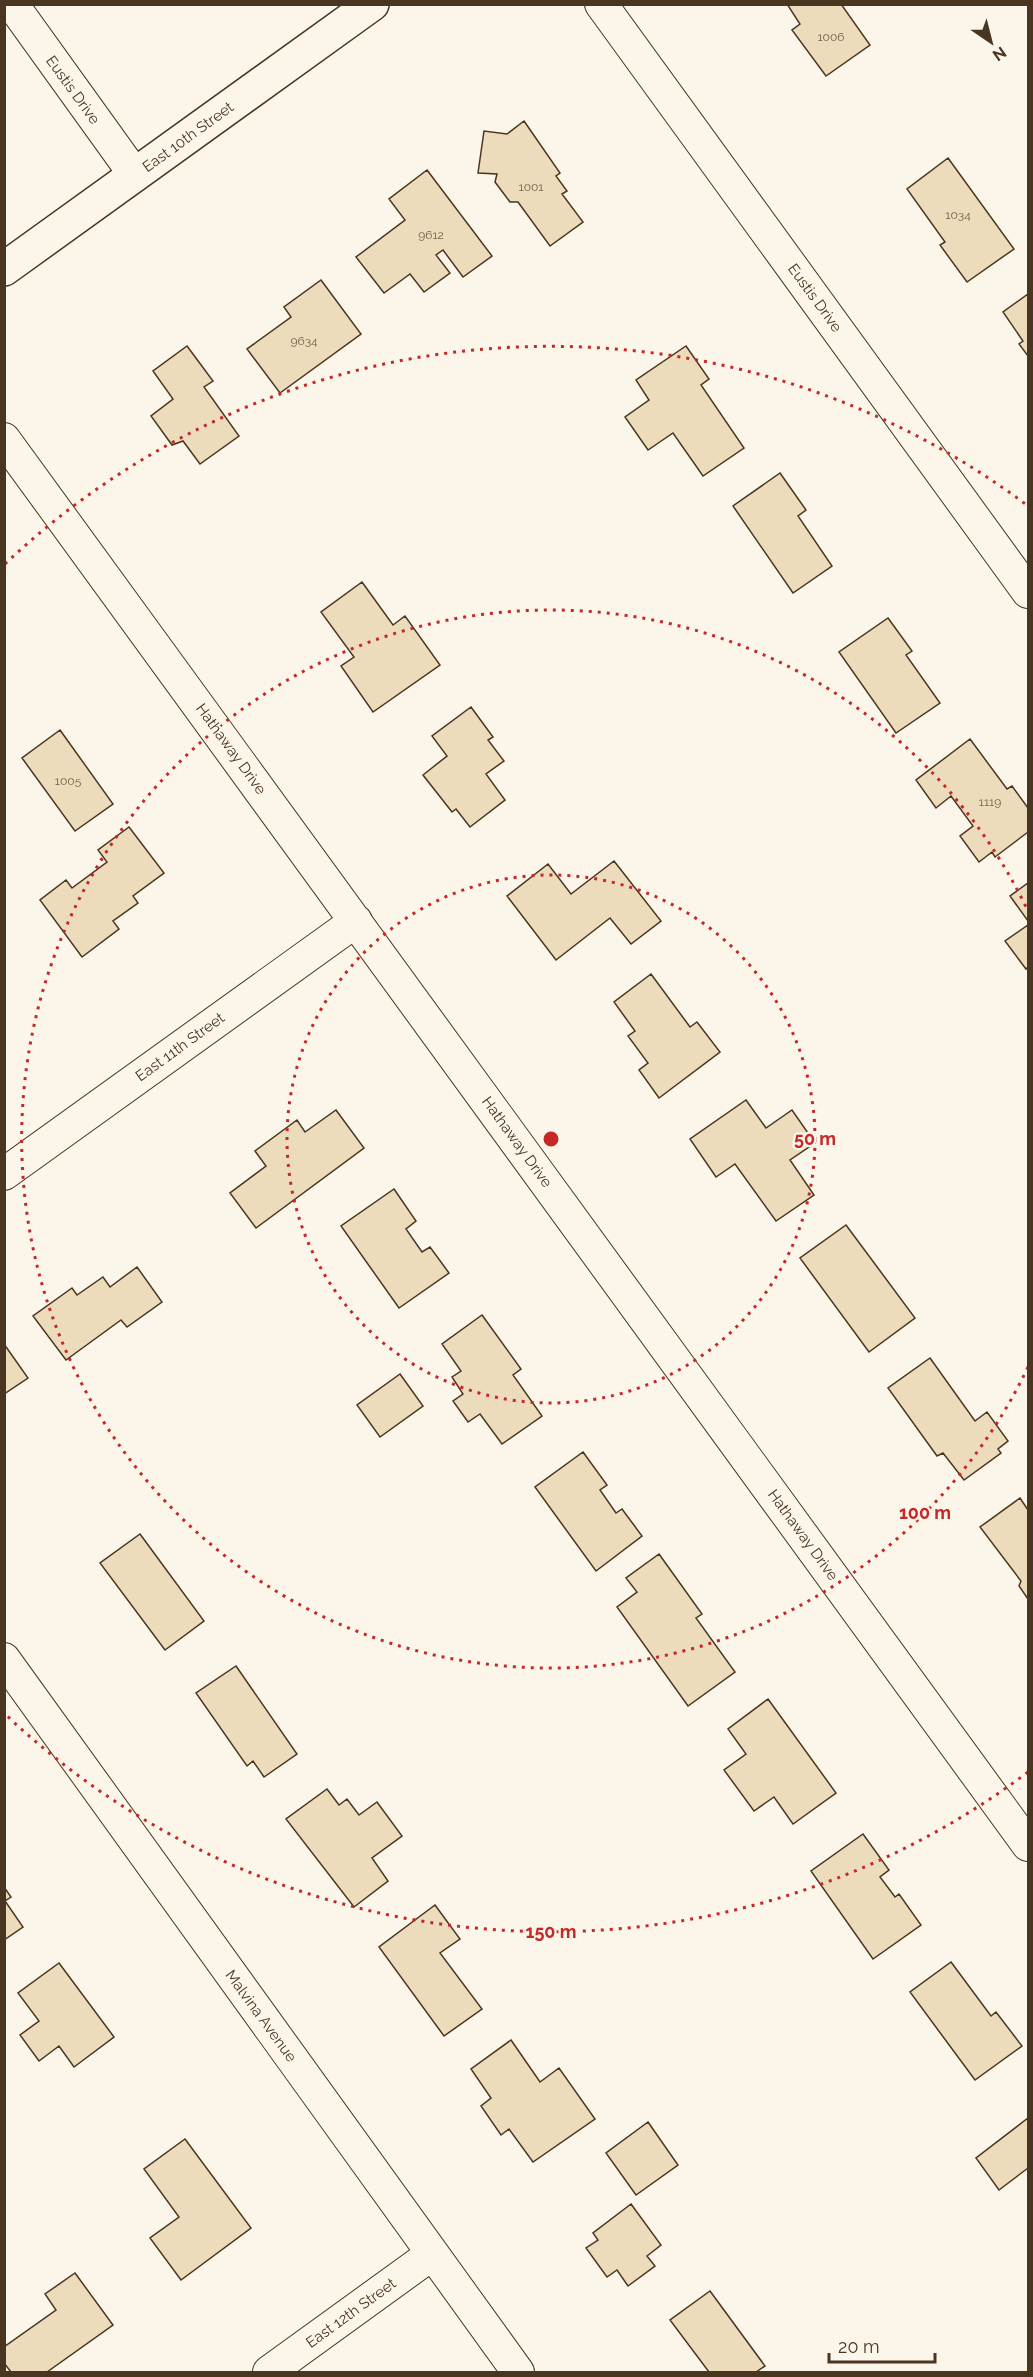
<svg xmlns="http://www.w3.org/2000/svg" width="1033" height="2377" viewBox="0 0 1033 2377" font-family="Raleway,sans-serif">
	<rect width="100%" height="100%" fill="#fbf6e9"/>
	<!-- building -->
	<path fill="#ecdcbc" stroke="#4a3520" stroke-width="1.5" d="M787,4H841L870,45L826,76L792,30L800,24Z
		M524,121L560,173L556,176L567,191L562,194L583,222L550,246L518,202H510L495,182L497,174L478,173L484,131L507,134Z
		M948,158L1014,249L967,282L940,245L945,242L907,189Z
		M427,170L492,256L463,277L443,250L436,255L450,273L424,292L410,274L384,293L356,257L405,220L389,199Z
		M321,280L361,334L280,393L247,349L291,317L284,307Z
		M1028,294V356L1019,344L1023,341L1003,312Z
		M187,346L213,381L204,387L239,436L200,464L183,441L172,445L151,416L173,399L153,371Z
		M686,346L709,379L701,385L744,448L703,476L673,433L648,450L625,417L649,400L636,380Z
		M780,473L806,510L798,516L832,566L793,593L733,506Z
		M362,582L393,625L405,616L440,665L373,712L341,666L354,657L321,612Z
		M888,618L912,651L906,655L940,703L896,733L839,652Z
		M471,707L493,737L488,740L504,761L486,774L505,800L470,827L456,809L452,812L423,775L447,756L432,736Z
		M60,730L113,804L75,831L22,758Z
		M970,739L1007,789L1012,786L1028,808V832L995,857L992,852L979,862L960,836L973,826L951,796L936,808L916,780Z
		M129,827L164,873L133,896L138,903L113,921L119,929L82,957L40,900L66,880L72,888L107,862L98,850Z
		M614,861L661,921L631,944L610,918L556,960L507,896L548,864L571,894Z
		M1028,883V921L1010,896Z
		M1028,925V967L1026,969L1005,941Z
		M651,974L690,1027L697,1022L720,1052L659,1098L639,1070L648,1063L628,1036L635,1031L614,1002Z
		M746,1100L766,1128L792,1110L815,1143L790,1160L814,1195L776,1221L735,1164L716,1177L690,1139Z
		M336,1110L364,1148L256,1228L230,1193L266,1166L255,1151L297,1120L305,1132Z
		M394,1189L416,1221L406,1229L422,1252L430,1247L449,1273L399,1308L341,1226Z
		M846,1225L915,1318L869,1352L800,1258Z
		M137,1267L162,1302L127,1327L121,1320L66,1360L33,1316L72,1288L77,1295L103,1277L110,1287Z
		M482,1315L521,1369L513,1375L542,1416L502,1444L480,1414L468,1422L453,1401L463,1394L452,1377L461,1371L442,1344Z
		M4,1344L28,1378L4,1394Z
		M930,1358L975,1421L987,1412L1008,1441L998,1449L1001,1453L964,1480L943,1453L937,1456L888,1388Z
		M400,1374L423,1406L380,1437L357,1405Z
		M583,1452L607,1485L600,1490L616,1513L622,1509L642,1536L596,1571L535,1487Z
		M1020,1498L1028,1510V1599L1019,1586L1021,1581L980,1527Z
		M140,1534L204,1621L165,1650L100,1563Z
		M659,1554L702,1614L696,1618L735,1672L688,1706L617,1607L637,1592L626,1578Z
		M236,1666L297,1754L264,1777L253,1761L247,1766L196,1693Z
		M768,1699L836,1793L793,1824L774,1797L754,1811L724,1770L746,1754L728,1729Z
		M327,1789L339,1805L347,1799L359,1815L377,1802L402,1836L372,1858L388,1881L354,1907L286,1819Z
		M863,1834L889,1870L880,1877L895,1897L899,1894L921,1925L873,1959L811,1871Z
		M4,1887L11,1897L5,1901L23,1927L4,1940Z
		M435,1905L460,1939L440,1953L482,2009L444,2036L379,1947Z
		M951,1962L991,2016L996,2012L1022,2046L975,2080L910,1992Z
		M59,1963L114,2037L74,2067L59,2046L39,2061L20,2035L39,2021L18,1993Z
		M511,2040L540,2082L559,2068L595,2119L533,2162L509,2129L501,2135L481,2106L491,2098L471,2069Z
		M1028,2118V2168L999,2190L976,2158Z
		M648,2122L678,2165L636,2195L606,2153Z
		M185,2139L251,2228L181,2280L150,2238L179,2217L144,2169Z
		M631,2204L661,2245L647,2256L655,2266L628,2286L617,2270L607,2277L586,2248L598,2240L593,2233Z
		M75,2273L113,2325L47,2372H11L4,2363V2347L56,2310L45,2294Z
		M710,2291L765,2366L756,2372H709L670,2320Z"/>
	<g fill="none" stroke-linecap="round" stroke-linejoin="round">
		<!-- street casing -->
		<g stroke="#4a3520" stroke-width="34">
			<path id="street" d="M12,4L135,175
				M601,4L1028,592
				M4,439L1028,1845
				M4,1174L356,921
				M4,1659L518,2372
				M269,2372L432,2254"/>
		</g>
		<!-- secondary casing -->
		<g stroke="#4a3520" stroke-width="36">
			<path id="secondary" d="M4,269L372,4"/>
		</g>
		<!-- street -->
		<use href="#street" stroke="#fbf6e9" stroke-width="32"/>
		<!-- secondary -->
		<use href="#secondary" stroke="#fbf6e9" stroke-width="33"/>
	</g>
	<!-- distance rings -->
	<g fill="none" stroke="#c62828" stroke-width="3" stroke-dasharray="3 6">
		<circle cx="551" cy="1139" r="264"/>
		<path d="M1028 1367A529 529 0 1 1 1028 911"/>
		<path d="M1028 1772A793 793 0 0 1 5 1714M5 564A793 793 0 0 1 1028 506"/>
	</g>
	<g text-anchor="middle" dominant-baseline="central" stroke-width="4.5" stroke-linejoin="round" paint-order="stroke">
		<!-- number labels -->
		<g font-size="12" fill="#725f47">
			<text x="831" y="37">1006</text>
			<text x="531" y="187">1001</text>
			<text x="958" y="215">1034</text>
			<text x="431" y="235">9612</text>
			<text x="304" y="341">9634</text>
			<text x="68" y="781">1005</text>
			<text x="990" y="802">1119</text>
		</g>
		<!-- street labels -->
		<g font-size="15" fill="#4a3520" stroke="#fbf6e9">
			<text transform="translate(73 90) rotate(54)">Eustis Drive</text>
			<text transform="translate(188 137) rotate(-36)">East 10th Street</text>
			<text transform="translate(815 298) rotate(54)">Eustis Drive</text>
			<text transform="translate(231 749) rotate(54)">Hathaway Drive</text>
			<text transform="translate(180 1047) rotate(-36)">East 11th Street</text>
			<text transform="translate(517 1142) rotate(54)">Hathaway Drive</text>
			<text transform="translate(803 1535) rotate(54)">Hathaway Drive</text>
			<text transform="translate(261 2016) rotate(54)">Malvina Avenue</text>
			<text transform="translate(351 2313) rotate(-36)">East 12th Street</text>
		</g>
	</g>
	<circle cx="551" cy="1139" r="9" fill="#c62828" stroke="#fbf6e9" stroke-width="3"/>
	<g font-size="18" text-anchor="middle" font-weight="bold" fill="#c62828" stroke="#fbf6e9" stroke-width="4.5" stroke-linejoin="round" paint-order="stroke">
		<text x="815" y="1145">50 m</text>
		<text x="925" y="1519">100 m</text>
		<text x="551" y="1938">150 m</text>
	</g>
	<!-- border -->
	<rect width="1033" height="2377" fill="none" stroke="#4a3520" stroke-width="12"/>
	<!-- north arrow -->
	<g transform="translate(991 42) rotate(145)" stroke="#fbf6e9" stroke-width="4.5" paint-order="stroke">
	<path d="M0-4.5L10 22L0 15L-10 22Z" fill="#4a3520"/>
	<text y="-9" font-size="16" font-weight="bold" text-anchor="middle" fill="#4a3520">N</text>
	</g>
	<!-- scale -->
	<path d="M829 2353v9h106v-9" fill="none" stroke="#4a3520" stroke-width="3"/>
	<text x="838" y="2353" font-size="18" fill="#4a3520" stroke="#fbf6e9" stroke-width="4.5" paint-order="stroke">20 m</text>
</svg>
